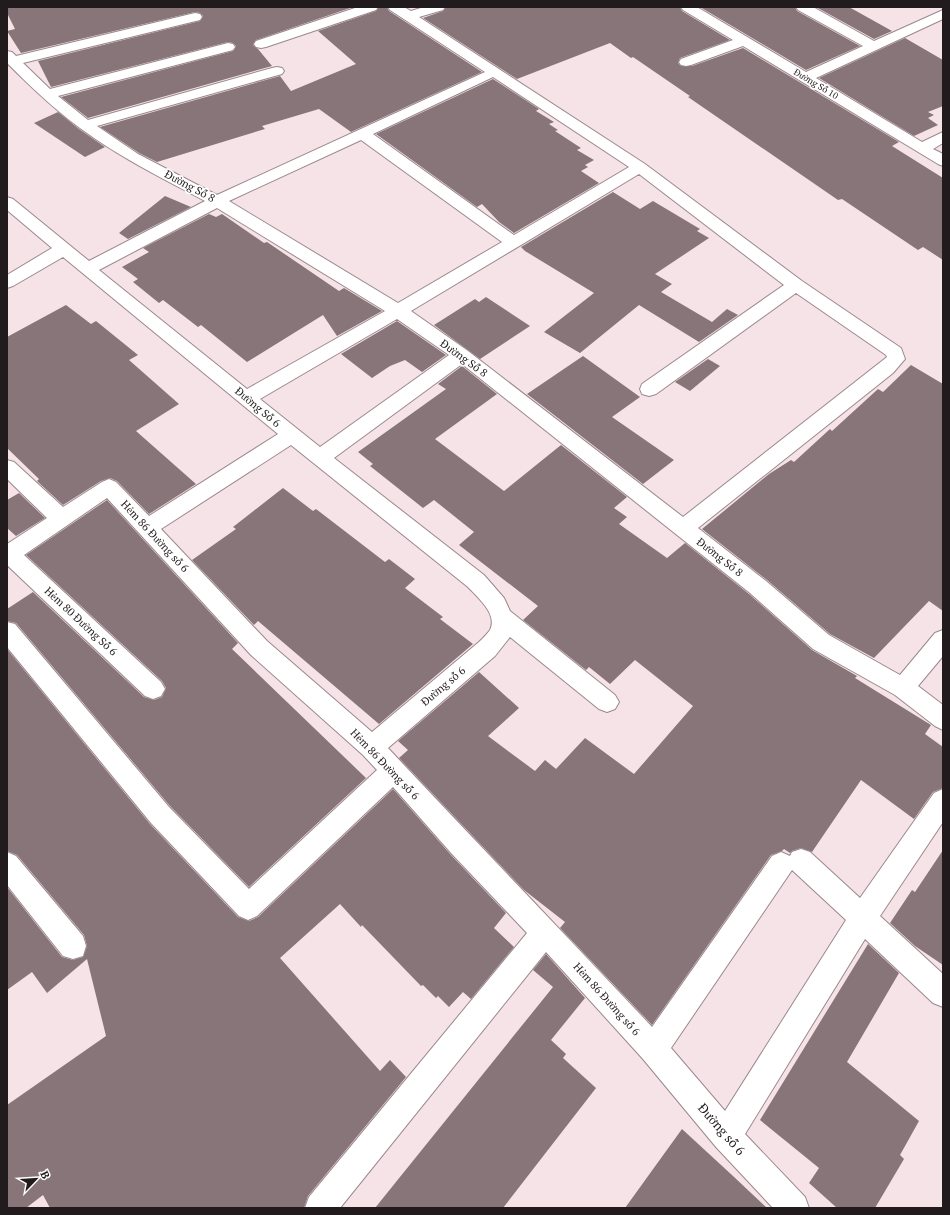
<svg xmlns="http://www.w3.org/2000/svg" width="950" height="1215" viewBox="0 0 950 1215" font-family="'PT Serif',serif">
	<rect width="100%" height="100%" fill="#f6e3e7"/>
	<!-- building -->
	<path fill="#877579" d="M7,7H353L256,40L253,45L258,49L272,66L88,118L61,97L233,51L236,46L233,43L228,42L51,87L38,61L200,21L203,16L200,13L195,12L21,53L7,31L15,29L7,13Z
		M379,7H387L389,11L482,72L351,132L319,109L262,126L265,129L157,162L139,153L100,127L280,76L291,91L356,64L318,31L376,11Z
		M446,7H680L682,11L730,40L680,58L678,63L681,66H692L743,48L899,142L892,146L943,178V260L923,247L918,250L842,199L838,200L688,97L690,96L633,57L631,58L610,43L517,79L423,18L443,11Z
		M700,7H795L797,11L860,46L806,70Z
		M816,7H849L892,31L874,39Z
		M905,38L943,60V106L928,112L934,115L928,118L938,125L914,136L819,78Z
		M493,79L539,109L536,111L554,122L549,124L558,130L555,131L581,148L577,150L594,160L585,165L588,167L581,171L599,183L514,233L499,222L482,204L477,207L376,134Z
		M58,112L79,129L105,147L85,157L34,123Z
		M613,192L640,209L653,201L700,229L697,231L709,238L655,274L672,284L661,292L712,322L727,309L738,315L699,342L639,305L580,353L544,332L594,293L525,251L521,247Z
		M165,196L191,207L128,239L119,233Z
		M209,214L216,217L222,214L264,243L267,242L339,291L344,288L382,311L337,336L323,315L247,362L201,325L198,327L163,300L159,303L133,282L138,279L122,267L149,252L143,248Z
		M486,297L530,326L480,359L434,325L475,299L479,302Z
		M66,305L91,324L96,321L138,355L129,360L179,404L136,431L196,484L149,514L117,481L110,478L101,481L63,505L37,481L39,479L7,448V337Z
		M397,321L446,355L422,372L405,360L390,366L372,378L341,354Z
		M583,356L640,397L612,417L674,460L643,484L527,394Z
		M708,359L720,366L690,391L675,382Z
		M911,365L943,384V611L929,601L874,658L830,634L767,580L702,529L769,474L791,460L794,462L830,429L832,431L878,389L883,392Z
		M462,366L497,394L435,439L504,491L561,445L627,497L614,508L627,517L619,524L667,558L685,543L749,594L812,650L857,676L855,678L931,725L925,734L943,747V788L933,792L914,819L861,780L812,852L801,848L792,851L790,853L784,849L782,851L771,855L652,1025L560,928L565,922L524,890L399,758L408,750L398,741L479,672L519,708L488,736L535,771L545,760L556,769L585,738L634,774L693,706L635,660L610,684L589,667L586,670L523,620L538,606L459,545L474,532L434,500L423,508L370,466L373,464L358,452L446,389L438,384Z
		M283,488L313,511L316,509L385,562L389,559L415,579L405,588L443,617L440,619L473,644L379,724L258,621L254,625L192,560L236,529L233,527Z
		M19,493L45,518L16,536L7,528V500Z
		M107,500L238,643L232,649L366,778L249,887L170,806L16,623L7,621V609L33,592L144,697L154,700L162,697L166,688L162,681L26,555Z
		M7,649L150,824L238,917L249,921L258,917L393,789L451,855L506,913L494,928L514,947L471,999L463,992L449,1007L438,996L436,998L423,985L421,986L362,925L361,927L340,904L280,958L380,1071L390,1060L406,1077L308,1196L304,1208H50L43,1195L26,1208H7V1105L106,1036L87,959L47,993L32,972L7,990V887L62,957L73,960L83,957L87,946L84,935L17,855L7,851Z
		M943,850V965L915,946L890,923L912,890L915,892Z
		M868,944L899,973L847,1062L919,1121L900,1155L904,1159L875,1208H837L809,1183L819,1168L760,1120Z
		M546,954L585,998L551,1040L566,1054L563,1058L596,1088L503,1208H375L553,987L533,970Z
		M682,1129L733,1176L767,1208H625Z"/>
	<g fill="none" stroke-linecap="round" stroke-linejoin="round">
		<!-- minor casing -->
		<g stroke="#9a888c" stroke-width="2">
			<path id="minor" d="M358,7H378L376,10L266,47L261,48L256,47L254,44L256,41Z
				M388,7H404L411,11L424,7H445L443,10L419,17L645,164L802,281L901,348L905,359L893,373L698,528L766,581L829,635L900,675L935,633L943,630V656L918,686L943,705V730L935,726L895,695L813,649L750,593L462,364L334,458L484,575L504,598L510,611L615,695L619,702L615,709L607,712L599,709L510,637L495,656L388,748C475,841 564,933 652,1027L772,856L781,852L790,856L792,852L801,849L810,852L860,898L934,793L943,789V822L880,916L943,974V1007L933,1003L865,939L745,1134L805,1197L809,1208H773L716,1147L643,1059L546,952L340,1208H305L309,1197L527,933L452,854L393,787L257,916L248,920L239,916L151,823L7,647V622L15,624L169,807L249,889L377,770L363,755L251,655L107,498L24,555L161,682L165,689L161,696L153,699L145,696L7,565V544L47,518L7,479V460L14,462L63,507L102,482L109,479L116,482L149,516L278,434L63,257L13,286L7,288V275L52,248L7,210V197L13,199L89,261L205,201C162,178 119,157 80,128C54,109 30,86 7,63V51L12,52L16,56L195,13L200,14L202,17L200,20L23,63L50,89L228,43L233,44L235,47L233,50L58,96L88,120L272,68L277,67L282,68L284,71L282,74L97,126L138,154L217,195L485,72L390,10ZM493,77L629,167L514,235L373,134ZM361,140L502,242L398,303L229,201ZM639,174L784,285L642,384L640,389L642,394L649,396L656,394L796,293L886,355L887,357L683,517L468,351L411,311ZM217,208L385,311L247,389L99,270ZM397,319L449,355L320,447L260,399ZM291,445L468,587C478,598 498,614 490,630C487,634 482,639 479,642L372,732L267,641L161,529ZM792,870L846,920L725,1111L671,1048Z
				M681,7H697L806,72L863,46L798,10L796,7H813L874,41L943,10V19L816,78L922,142L943,132V143L933,149L943,154V166L938,164L743,46L691,65L686,66L681,65L679,62L681,59L733,40L683,10Z
				M7,852L16,856L83,936L86,946L83,956L73,959L63,956L7,885Z"/>
		</g>
		<!-- minor -->
		<use href="#minor" fill="#fff" fill-rule="evenodd"/>
	</g>
	<g text-anchor="middle" dominant-baseline="central" stroke-width="3.5" stroke-linejoin="round" paint-order="stroke">
		<!-- far-street labels -->
		<g font-size="9" fill="#221b1d" stroke="#fff">
			<text transform="translate(816 84) rotate(31)">Đường Số 10</text>
		</g>
		<!-- street labels -->
		<g font-size="11" fill="#221b1d" stroke="#fff">
			<text transform="translate(190 186) rotate(28)">Đường Số 8</text>
			<text transform="translate(464 358) rotate(36)">Đường Số 8</text>
			<text transform="translate(258 407) rotate(40)">Đường Số 6</text>
			<text transform="translate(155 536) rotate(47)">Hẻm 86 Đường số 6</text>
			<text transform="translate(720 557) rotate(38)">Đường Số 8</text>
			<text transform="translate(81 621) rotate(43)">Hẻm 80 Đường Số 6</text>
			<text transform="translate(443 686) rotate(-40)">Đường số 6</text>
			<text transform="translate(385 764) rotate(46)">Hẻm 86 Đường số 6</text>
			<text transform="translate(607 999) rotate(48)">Hẻm 86 Đường số 6</text>
		</g>
		<!-- near-street labels -->
		<g font-size="13" fill="#221b1d" stroke="#fff">
			<text transform="translate(722 1129) rotate(49)">Đường số 6</text>
		</g>
	</g>
	<!-- border -->
	<rect width="950" height="1215" fill="none" stroke="#221b1d" stroke-width="16"/>
	<!-- north arrow -->
	<g transform="translate(36 1179) rotate(65)" stroke="#ffffff" stroke-width="3" paint-order="stroke">
	<path d="M0-3L7 15L0 10L-7 15Z" fill="#221b1d"/>
	<text y="-6" font-size="11" font-weight="bold" text-anchor="middle" fill="#221b1d">B</text>
	</g>
</svg>
